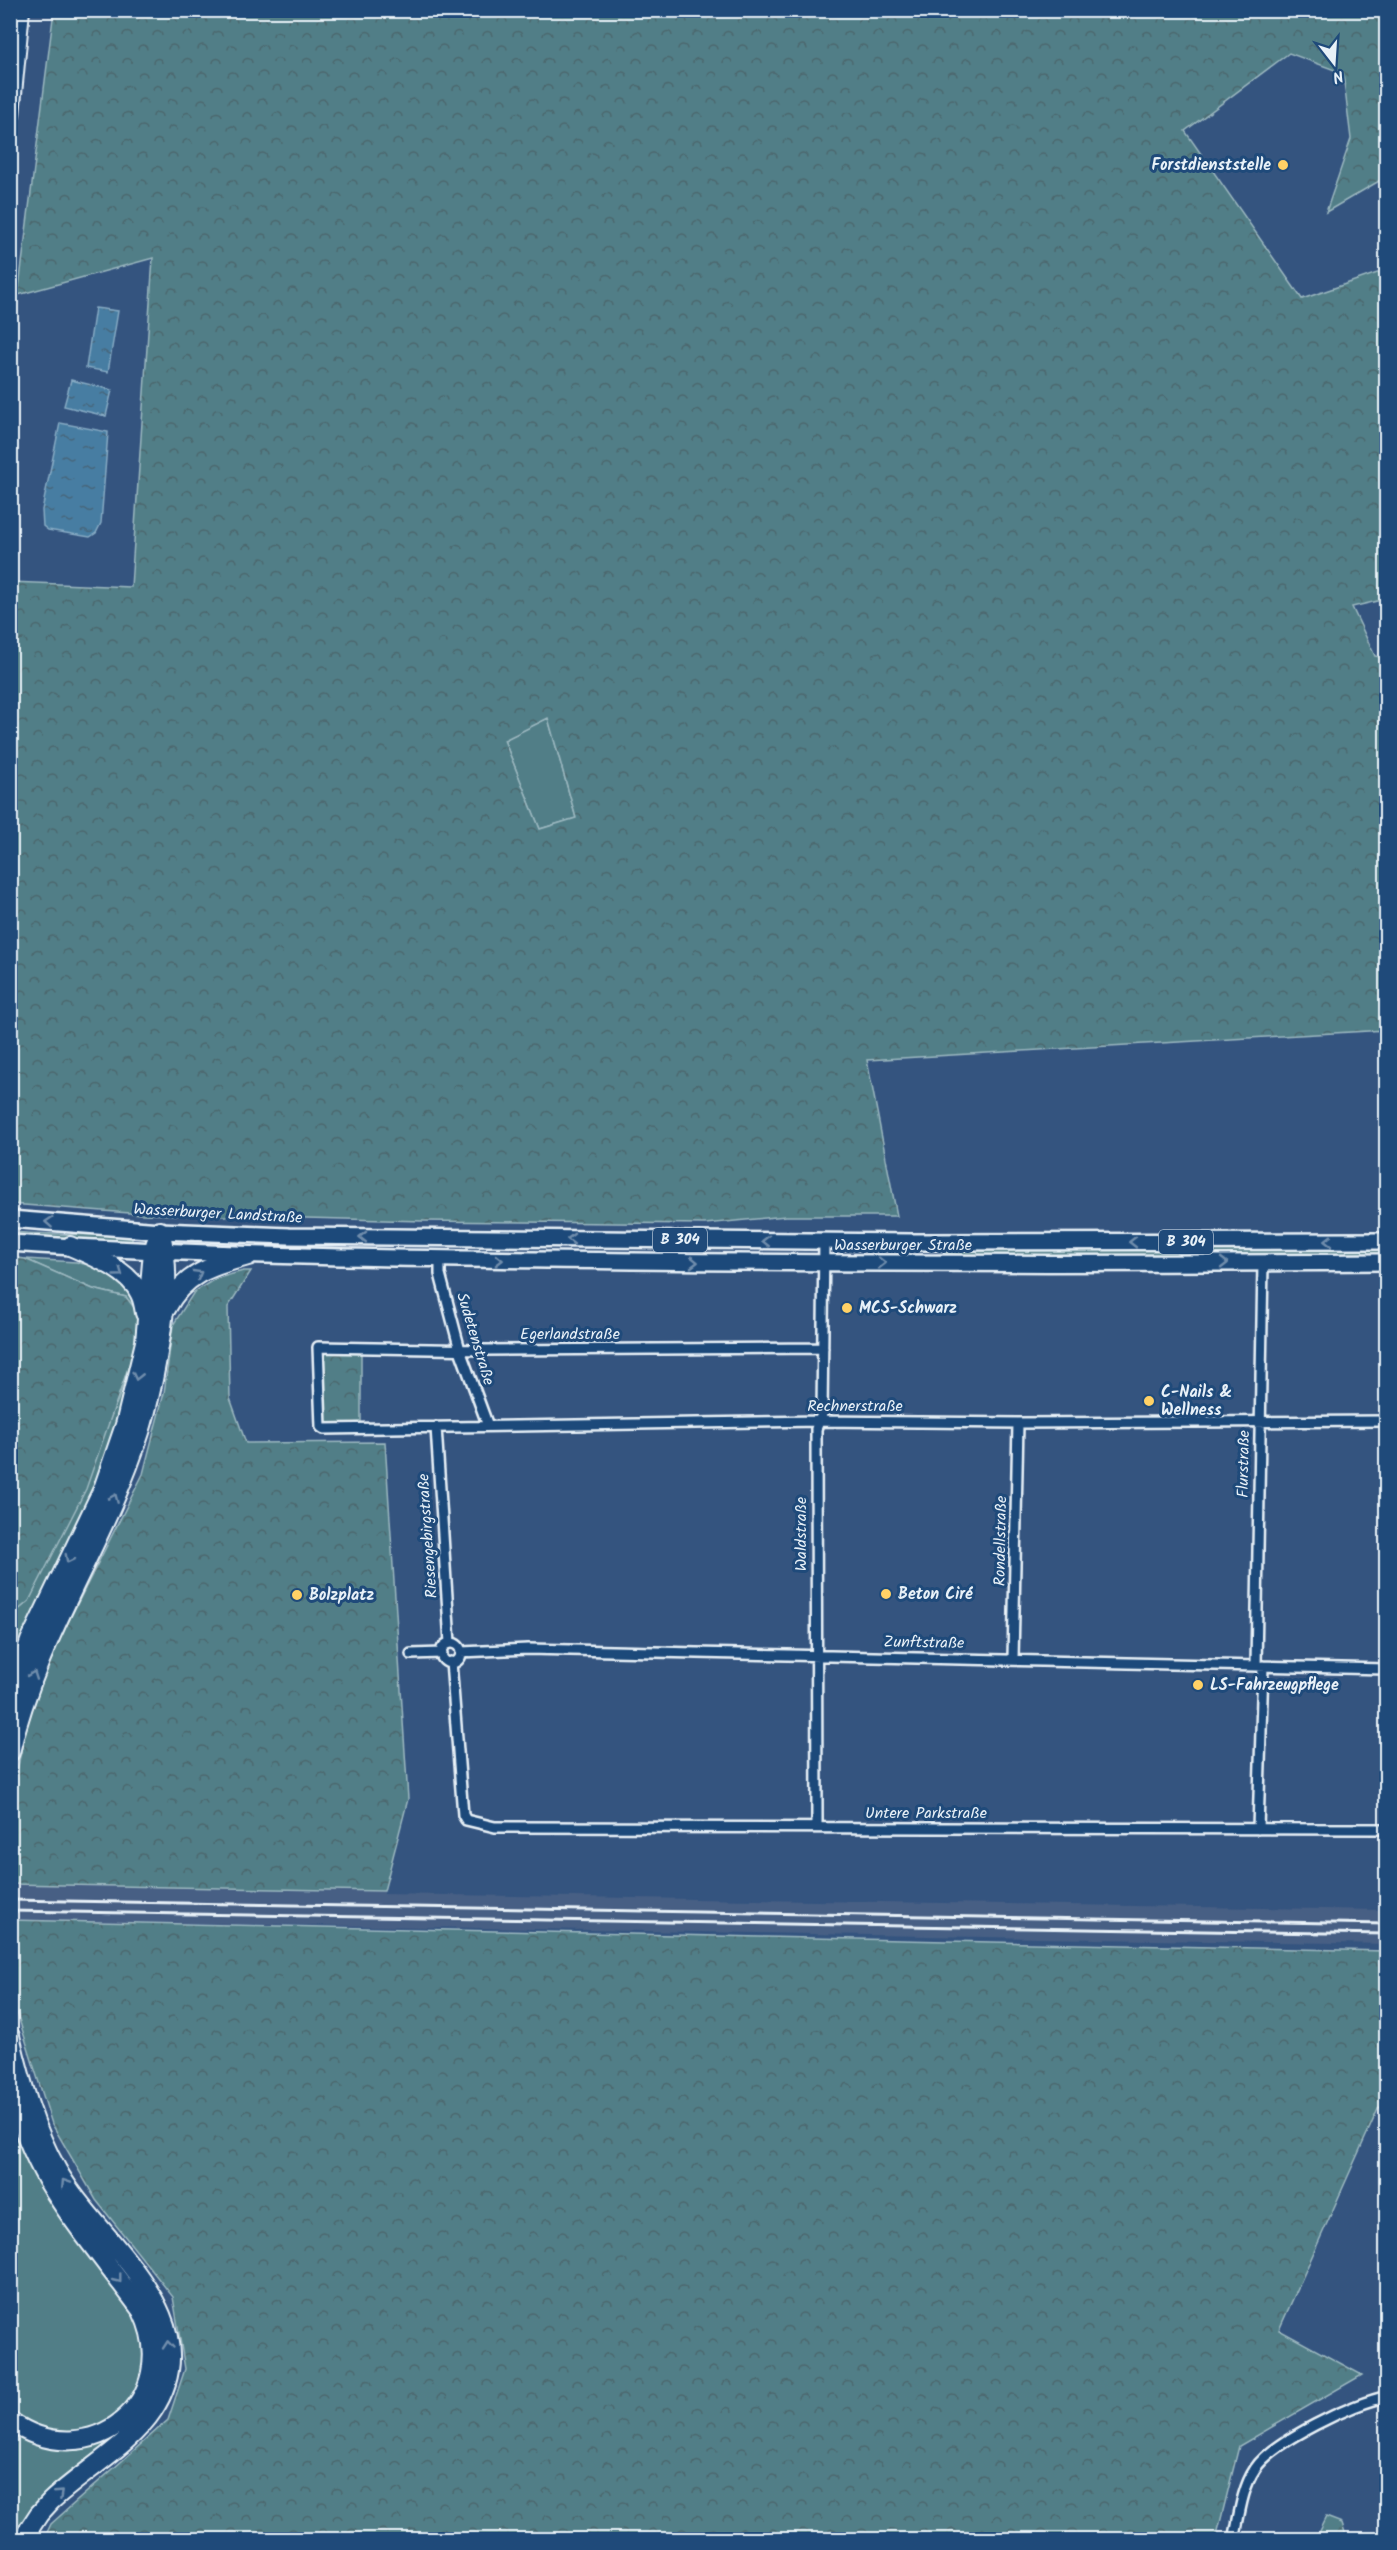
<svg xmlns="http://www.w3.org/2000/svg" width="1397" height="2550" viewBox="0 0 1397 2550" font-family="Kalam,sans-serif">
	<defs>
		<pattern id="forest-crowns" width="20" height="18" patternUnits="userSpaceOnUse" patternTransform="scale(1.5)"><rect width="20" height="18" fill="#517e87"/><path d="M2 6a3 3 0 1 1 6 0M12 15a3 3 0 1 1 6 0" fill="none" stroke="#4c666c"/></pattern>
		<pattern id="water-ripples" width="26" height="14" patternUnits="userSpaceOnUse" patternTransform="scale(1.5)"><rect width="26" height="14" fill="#467da2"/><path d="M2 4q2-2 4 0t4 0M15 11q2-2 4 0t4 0" fill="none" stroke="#46657a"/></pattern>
	</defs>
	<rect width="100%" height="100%" fill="#34547f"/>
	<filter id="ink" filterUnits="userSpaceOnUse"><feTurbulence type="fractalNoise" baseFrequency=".0167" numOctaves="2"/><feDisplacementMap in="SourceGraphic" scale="12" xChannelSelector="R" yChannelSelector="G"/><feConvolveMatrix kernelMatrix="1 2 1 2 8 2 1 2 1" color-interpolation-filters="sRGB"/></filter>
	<g filter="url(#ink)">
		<!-- built -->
		<path fill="#465e84" d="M11,1884L384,1891V1894L1386,1910V1944L11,1920Z"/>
		<!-- grass -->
		<path fill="#517e87" stroke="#9cb8c0" stroke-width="1.5" d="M548,718L576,818L540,829L504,740Z
			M10,1232C51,1235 92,1234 132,1236V1244L11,1235Z
			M1386,1249V1256L858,1258V1255L924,1256L959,1251Z
			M25,1259L76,1262L100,1268L128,1285L139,1314L126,1297L93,1289Z
			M136,1345C115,1460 59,1567 11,1673V1616L29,1601L118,1400Z
			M10,2113L139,2321C143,2337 149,2359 143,2376C127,2420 78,2444 34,2428C26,2425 18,2418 11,2413Z
			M134,2423L15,2540L10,2539V2431L31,2443L54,2447Z"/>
		<!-- forest -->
		<path fill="url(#forest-crowns)" stroke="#9cb8c0" stroke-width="1.5" fill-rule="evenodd" d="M54,10L1386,11V177L1326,212L1351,139L1343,73L1289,53L1185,131L1302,299L1386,270V599L1352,607L1375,656L1386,658V1030L867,1060L897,1216H786L705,1224L423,1221L143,1214L11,1204V582L131,587L153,258L18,295ZM548,718L576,818L540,829L504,740Z
			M11,1257L25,1259L93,1289L126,1297L139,1314L136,1345L86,1489L29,1601L11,1616Z
			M243,1271H251L228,1307L230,1398L246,1443L385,1442L408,1799L384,1891L11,1884L12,1793L27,1725L50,1658L143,1474L164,1393L173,1325L194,1292L215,1279Z
			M324,1351H361V1426L326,1427Z
			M10,1920L1386,1951V2111L1379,2107L1279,2330L1362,2375L1239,2446L1216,2539H44L51,2524L168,2420L185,2369L173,2297L96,2200L52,2124L12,1997Z
			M1326,2517L1342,2523L1347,2539H1315Z"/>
		<!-- water -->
		<path fill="url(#water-ripples)" stroke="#87abc4" stroke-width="1.5" d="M95,308L118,311L108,372L86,368Z
			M71,380L112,390L106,416L64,406Z
			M60,423L108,432L101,523L96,533L90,537L48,530L43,526L42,510Z"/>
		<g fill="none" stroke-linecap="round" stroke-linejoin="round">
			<!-- street casing -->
			<g stroke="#e8f1f8" stroke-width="14">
				<path id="street" d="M440,1260V1274L460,1350L488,1426
					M823,1348L486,1350L318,1347L321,1427L324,1429L820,1421L1018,1423L1386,1421
					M436,1427L450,1643
					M441 1653a10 10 0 1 1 20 0a10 10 0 1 1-20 0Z
					M461,1652L528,1649L1386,1669
					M411,1654L442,1653
					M1013,1659L1018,1423
					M451,1662L463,1815L466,1820L495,1827L1386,1829
					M1256,1666L1263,1263
					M817,1827L816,1429L822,1414L824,1241
					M1258,1829L1263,1666
					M1234,2540C1239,2517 1242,2488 1255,2469C1272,2442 1355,2402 1386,2397"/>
			</g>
			<!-- primary casing -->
			<g stroke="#e8f1f8" stroke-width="20">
				<path id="primary" d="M10,1219L160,1231L289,1236L911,1242L1386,1241
					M10,1243C218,1257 425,1259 633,1261C884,1264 1135,1264 1386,1262"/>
			</g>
			<!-- highway casing -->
			<g stroke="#e8f1f8" stroke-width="22">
				<path id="highway" d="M10,115L20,10
					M70,1246C93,1256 129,1270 140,1294C143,1300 144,1307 145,1313
					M166,1309C184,1273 212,1266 248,1256
					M10,1697L30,1641L103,1489L125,1425L145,1342L153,1251L160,1231
					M10,1752C37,1636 105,1543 140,1432C150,1400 156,1367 161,1334C166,1298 170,1266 160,1231
					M10,2036C21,2082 34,2129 57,2170C96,2241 214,2317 153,2410C131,2444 82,2472 51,2501L39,2514L22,2540
					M10,2092C21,2123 32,2153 48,2181C75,2227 111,2268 142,2311C185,2400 90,2478 10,2421"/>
			</g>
			<!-- street -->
			<use href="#street" stroke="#1f4a7a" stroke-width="9"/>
			<!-- primary -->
			<use href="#primary" stroke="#1f4a7a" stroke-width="15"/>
			<!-- highway -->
			<use href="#highway" stroke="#1f4a7a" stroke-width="18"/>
			<!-- rail -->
			<path stroke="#e8f1f8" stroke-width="3" d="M10,1900L1386,1924
				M10,1911L1386,1934"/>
		</g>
		<!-- one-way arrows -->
		<defs><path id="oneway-chevron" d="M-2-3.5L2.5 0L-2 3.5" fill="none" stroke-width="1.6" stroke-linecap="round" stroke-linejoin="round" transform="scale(1.5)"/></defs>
		<g stroke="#6f8dac">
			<use href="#oneway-chevron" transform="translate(49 1222) rotate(-176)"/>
			<use href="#oneway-chevron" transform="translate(363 1237) rotate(-179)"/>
			<use href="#oneway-chevron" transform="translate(571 1239) rotate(-179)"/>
			<use href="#oneway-chevron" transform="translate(766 1241) rotate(-179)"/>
			<use href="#oneway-chevron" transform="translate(1328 1241) rotate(180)"/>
			<use href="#oneway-chevron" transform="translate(1133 1242) rotate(180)"/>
			<use href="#oneway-chevron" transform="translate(499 1260) rotate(1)"/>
			<use href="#oneway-chevron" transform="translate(694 1262) rotate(1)"/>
			<use href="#oneway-chevron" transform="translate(882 1263)"/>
			<use href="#oneway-chevron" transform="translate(1224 1263)"/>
			<use href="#oneway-chevron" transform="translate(119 1273) rotate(36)"/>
			<use href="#oneway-chevron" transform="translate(198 1274) rotate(-30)"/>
			<use href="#oneway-chevron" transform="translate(137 1376) rotate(103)"/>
			<use href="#oneway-chevron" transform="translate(114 1498) rotate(-67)"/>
			<use href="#oneway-chevron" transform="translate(69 1559) rotate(117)"/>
			<use href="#oneway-chevron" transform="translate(33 1675) rotate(-70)"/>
			<use href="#oneway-chevron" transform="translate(65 2183) rotate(-123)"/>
			<use href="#oneway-chevron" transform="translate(118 2279) rotate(52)"/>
			<use href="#oneway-chevron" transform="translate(168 2345) rotate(-95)"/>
			<use href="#oneway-chevron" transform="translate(59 2494) rotate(-43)"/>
		</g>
	</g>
	<!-- markers -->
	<g fill="#ffd166" stroke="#1f4a7a" stroke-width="2">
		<circle cx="1283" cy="165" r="6"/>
		<circle cx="847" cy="1308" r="6"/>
		<circle cx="1149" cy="1401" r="6"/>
		<circle cx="886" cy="1594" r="6"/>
		<circle cx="297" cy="1595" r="6"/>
		<circle cx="1198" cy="1685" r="6"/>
	</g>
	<g text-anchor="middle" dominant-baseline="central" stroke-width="6" stroke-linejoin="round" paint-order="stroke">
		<!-- shield labels -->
		<g fill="#1f4a7a" stroke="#acbfd2" stroke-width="1.5">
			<rect x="653" y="1228" width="54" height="24" rx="4.5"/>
			<rect x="1159" y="1230" width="54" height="24" rx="4.5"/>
		</g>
		<g font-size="15" font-weight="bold" fill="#e8f1f8">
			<text x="680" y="1240">B 304</text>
			<text x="1186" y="1242">B 304</text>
		</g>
		<!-- poi labels -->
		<g font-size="16" font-weight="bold" fill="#e8f1f8" stroke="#1f4a7a" text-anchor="start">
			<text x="1271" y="165" text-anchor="end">Forstdienststelle</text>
			<text x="859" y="1308">MCS-Schwarz</text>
			<text x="1161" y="1392">C-Nails &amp;<tspan x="1161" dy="18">Wellness</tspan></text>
			<text x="898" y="1594">Beton Ciré</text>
			<text x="309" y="1595">Bolzplatz</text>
			<text x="1210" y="1685">LS-Fahrzeugpflege</text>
		</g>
		<!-- street labels -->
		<g font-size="16" fill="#e8f1f8" stroke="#1f4a7a">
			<text transform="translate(218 1214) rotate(3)">Wasserburger Landstraße</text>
			<text x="903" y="1245">Wasserburger Straße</text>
			<text x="570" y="1334">Egerlandstraße</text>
			<text transform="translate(475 1339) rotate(73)">Sudetenstraße</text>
			<text x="855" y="1406">Rechnerstraße</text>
			<text transform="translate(1244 1464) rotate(-89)">Flurstraße</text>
			<text transform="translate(801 1534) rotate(-90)">Waldstraße</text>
			<text transform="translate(428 1536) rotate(-94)">Riesengebirgstraße</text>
			<text transform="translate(1001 1541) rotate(-89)">Rondellstraße</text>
			<text transform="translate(924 1643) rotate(1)">Zunftstraße</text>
			<text x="926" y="1813">Untere Parkstraße</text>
		</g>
	</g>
	<!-- margin -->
	<rect width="1397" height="2550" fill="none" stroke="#1f4a7a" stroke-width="36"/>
	<rect x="18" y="18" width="1361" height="2514" fill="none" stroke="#e8f1f8" stroke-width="2" filter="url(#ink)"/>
	<!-- north arrow -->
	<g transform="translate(1334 63) rotate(163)" stroke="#1f4a7a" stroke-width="4.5" paint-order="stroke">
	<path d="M0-4.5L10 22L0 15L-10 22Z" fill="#e8f1f8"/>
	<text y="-9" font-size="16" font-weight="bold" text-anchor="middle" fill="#e8f1f8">N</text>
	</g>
</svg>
